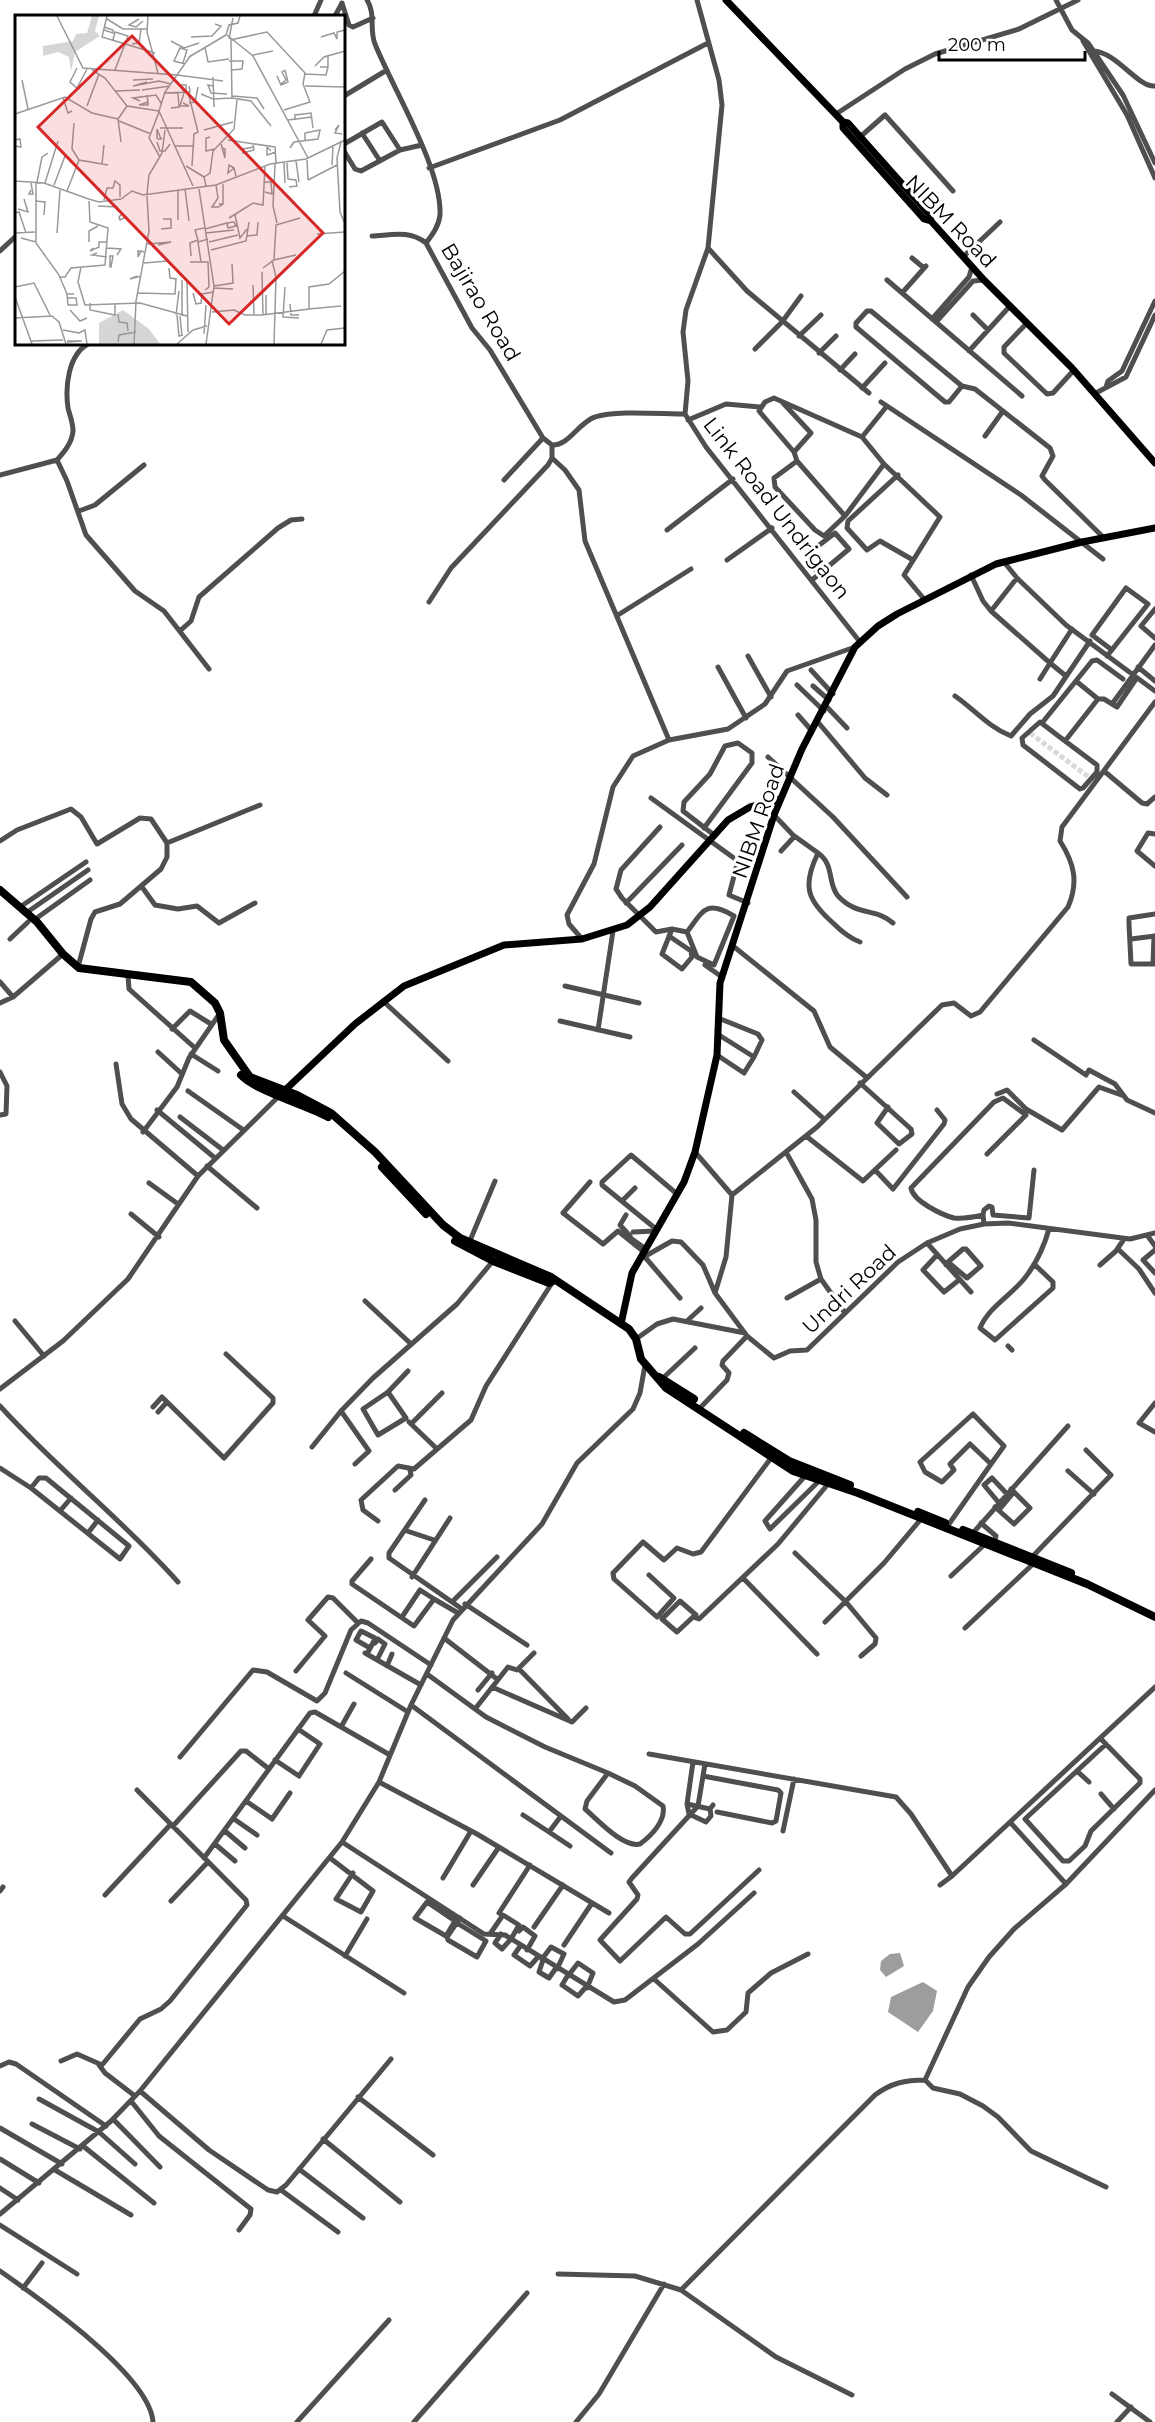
<svg xmlns="http://www.w3.org/2000/svg" width="1155" height="2422" viewBox="0 0 1155 2422" font-family="Montserrat,sans-serif">
	<rect width="100%" height="100%" fill="#fff"/>
	<!-- water -->
	<path fill="#9d9d9d" d="M900,1953L904,1966L886,1977L880,1970L881,1961L890,1954Z
		M923,1982L937,1991L933,2011L918,2032L888,2012L891,1997Z"/>
	<g fill="none" stroke-linecap="round" stroke-linejoin="round">
		<!-- minor-tunnel -->
		<path stroke="#d9d9d9" stroke-width="5" stroke-dasharray="5 2.5" stroke-linecap="butt" d="M1030,733L1090,778"/>
		<!-- minor -->
		<path stroke="#4f4f4f" stroke-width="5" d="M367,0C376,14 369,30 375,44C393,89 442,168 440,215C439,226 432,235 426,243
			M697,0L719,80L722,105L708,248L686,310L683,332L688,381L685,414L706,447L860,642
			M1056,0L1072,30L1088,43L1123,95L1155,163
			M342,3L349,25L353,27L373,18
			M314,16L321,0
			M335,16L342,3
			M1083,41L1127,115L1155,178
			M1093,51C1117,52 1138,88 1155,86
			M344,96L387,70
			M836,114L905,69L935,54L1019,29L1078,0
			M362,133L380,161
			M860,137L885,115L953,191
			M344,144L382,122L400,150
			M344,151L355,169L361,171L400,150L422,145
			M429,168L560,120L708,43
			M372,236C392,235 409,230 426,243L472,328L490,350L543,438L552,445
			M708,248L747,291L869,393
			M0,251L16,236
			M963,257L1000,222
			M912,258L924,268
			M887,280L1022,396
			M902,293L926,266
			M973,315L988,330
			M932,319L969,277L972,267
			M936,322L973,281L984,280
			M1027,323L1004,347V353L1047,394L1053,393L1074,370
			M799,336L821,315
			M88,344C68,355 65,387 68,408C70,416 73,423 73,431C72,443 64,452 57,460L67,481L86,535L135,591L164,611L209,669
			M755,349L782,322L801,296
			M969,351L1010,306
			M819,353L836,336
			M840,370L855,354
			M962,386L949,402H945L856,327V323L867,311H871L962,386L975,389L1050,448L1053,456L1042,476L1045,480L1104,538
			M1106,387L1108,381L1122,371L1155,301
			M862,388L885,363
			M1094,394L1126,377L1155,315
			M881,402L1021,495L1103,559
			M783,403L811,433L794,452
			M688,420L726,404L760,407
			M985,436L1003,411
			M862,437L887,406
			M552,445C569,446 579,422 595,417C615,410 661,414 685,414
			M552,458L565,470L579,490L585,541L669,740
			M797,461L794,452L759,411L765,402L774,398L862,437L884,464L940,517L904,575L924,599
			M0,475L57,460
			M898,475L848,521L847,528L867,550L880,541L913,560
			M504,480L543,438
			M79,511L95,505L144,465
			M845,516L797,461L774,478L775,487L815,530L824,536L845,516L884,464
			M667,530L733,479
			M727,560L772,528
			M1004,562L1017,578L1066,625L1155,691
			M971,575L983,601L991,611
			M1017,578L991,611L1050,663L1072,629
			M812,580L849,549L835,533L805,556L819,574
			M429,602L451,568L548,465L552,458V445
			M1155,609L1141,626L1155,638
			M618,615L691,569
			M178,629L181,630L191,621L199,597L278,528L291,520L302,519
			M748,656L771,697
			M1107,656L1148,604L1126,588L1092,635L1112,650
			M718,667L746,718
			M1138,667L1155,681
			M811,670L833,694
			M1040,679L1050,663L1066,676
			M1076,681L1098,699
			M797,685L824,711
			M813,686L829,700
			M955,696C974,709 988,727 1011,736L1030,714L1053,696L1090,641
			M1112,704L1155,645
			M826,706L847,728
			M798,715L812,731
			M817,721L865,778L887,795
			M1042,723L1092,661L1097,660L1123,679
			M1065,741L1097,765V772L1083,788L1080,789L1023,745L1022,738L1040,722L1065,741L1098,699H1104L1117,707L1136,679
			M768,757L833,817L907,897
			M1104,771L1142,803L1147,804L1155,797
			M651,798L738,861L729,895L748,903
			M774,815L793,835L818,853C802,886 807,900 833,923C841,931 849,938 860,942
			M660,827L621,870L616,889L622,898L656,932L672,929L687,932C703,911 706,899 734,916L714,965L697,957L687,932
			M704,828L752,763V753L738,743L725,746L710,774L684,802L683,811L714,835
			M1155,834L1148,833L1137,851L1155,866
			M0,841L17,830L71,809L81,817L97,844L140,818L151,819L167,843V857L161,869L120,904L95,912L91,919L78,967
			M167,843L260,805
			M781,851L794,837
			M818,853C835,865 827,883 838,896C858,917 874,907 893,923
			M142,887L155,905L178,909L197,906L219,923L255,903
			M626,903L682,845
			M20,907L86,862
			M26,913L88,870
			M1155,914L1129,918V924L1131,964H1155
			M34,920L90,880
			M669,936L691,951L692,957L682,969L662,954L672,929
			M10,939L28,922
			M582,939L569,924L567,915L594,864L613,787L633,756L669,740L728,729L765,704L787,671L855,647
			M1131,939L1155,936
			M733,946L814,1011L830,1047L866,1077
			M1153,963L1154,936
			M705,965L722,977
			M128,976L129,989L195,1048
			M0,982L13,997
			M565,986L639,1003
			M383,1001L448,1061
			M0,1003L13,997L63,954
			M718,1018L758,1034L762,1040L754,1057L719,1035
			M560,1021L630,1037
			M172,1029L190,1011L211,1024
			M598,1030L613,931
			M1034,1040L1086,1075L1089,1070L1115,1084L1127,1100L1155,1113
			M158,1052L182,1074
			M191,1054L218,1071
			M717,1055L744,1073L754,1057
			M116,1064L122,1104L131,1119L198,1176
			M0,1072L7,1086L6,1114L0,1115
			M860,1083L911,1129L912,1134L899,1144L877,1123L888,1107
			M188,1091L242,1129
			M794,1092L824,1119
			M997,1094L1007,1090L1026,1109L1062,1130L1099,1087L1124,1096
			M157,1110L215,1158
			M180,1117L223,1150
			M143,1132L177,1087L189,1058L220,1013
			M806,1136L863,1181L896,1150
			M695,1152L732,1195L726,1257L715,1293L747,1336
			M786,1152L812,1199L816,1220V1262L821,1279L845,1313
			M207,1166L257,1208
			M875,1170L893,1189L944,1124L945,1120L937,1110
			M590,1182L563,1213L603,1244L618,1231L644,1252
			M149,1183L178,1204
			M732,1195L817,1127L942,1005L954,1003L971,1016L980,1012L1068,907C1079,882 1074,863 1060,841L1062,827L1155,702
			M622,1201L635,1188
			M131,1214L159,1237
			M626,1215L620,1225L630,1236
			M983,1215L984,1210L989,1206L992,1207L993,1215L1029,1218L1034,1170
			M984,1224L983,1215C974,1217 964,1219 954,1218C942,1215 913,1201 911,1188L994,1102L1003,1098L1026,1115L987,1154
			M656,1229L602,1185V1182L631,1155L677,1194
			M633,1232L655,1231
			M1147,1235L1155,1246
			M629,1237L646,1249
			M469,1243L495,1181
			M927,1243L971,1292
			M1118,1249L1139,1269L1155,1293
			M1155,1250L1143,1260L1155,1273
			M937,1255L923,1270L944,1292L959,1280
			M644,1256L680,1298
			M642,1258L672,1241L681,1242L703,1265L715,1293
			M1034,1264L1053,1282V1288L995,1340L980,1328C989,1307 1010,1296 1024,1279C1036,1264 1044,1247 1049,1229
			M946,1265L948,1262L967,1278L981,1266L966,1249H963L948,1262
			M1100,1265L1116,1251L1124,1239
			M787,1298L821,1279
			M365,1301L410,1343
			M15,1321L44,1356
			M687,1321L701,1308
			M636,1339L657,1324L673,1319L745,1333
			M1008,1346L1012,1350
			M663,1378L695,1348
			M0,1389L63,1341L128,1279L198,1176L280,1095
			M388,1392L363,1409L378,1435L406,1418L388,1392L408,1371
			M1155,1403L1139,1423L1155,1432
			M0,1406C56,1468 122,1519 178,1582
			M153,1407L162,1397L224,1458L273,1403V1398L226,1354
			M699,1409L727,1380L729,1373L722,1365L723,1361L747,1336L774,1358L790,1351L807,1350L898,1262L927,1243L960,1229L984,1224L1008,1223L1130,1239L1155,1233
			M341,1411L369,1451L355,1464
			M158,1412L167,1402
			M409,1422L436,1448
			M411,1424L442,1393
			M312,1447L341,1411L373,1378L457,1304L493,1261
			M0,1468L31,1488L120,1559L129,1546L46,1478H39L31,1488
			M1068,1471L1094,1494
			M805,1476L765,1521L770,1529L819,1481
			M395,1490L411,1475L410,1470
			M425,1500L389,1553V1558L462,1609
			M999,1503L984,1485L992,1478L1007,1494
			M995,1507L1014,1524L1030,1508L1011,1489
			M999,1510L1014,1492
			M60,1511L71,1498
			M378,1521L363,1510L361,1500L398,1466L414,1469L471,1420L486,1386L552,1283
			M981,1523L996,1536L994,1543
			M949,1524L991,1464L970,1444L950,1464L954,1470L942,1482L925,1472L920,1462L973,1414L1004,1446L991,1464
			M407,1531L434,1540
			M88,1533L98,1520
			M972,1534L1068,1426
			M795,1553L846,1602L876,1638L875,1644L861,1656
			M1032,1557L1111,1475L1086,1450
			M371,1559L352,1581V1584L414,1626L434,1599L458,1613
			M649,1575L674,1598L657,1617L614,1579L613,1573L643,1542L664,1560L677,1548L693,1554L701,1552L771,1458
			M951,1576L984,1545
			M412,1577L450,1518
			M743,1578L817,1654
			M452,1602L497,1557
			M465,1604L527,1645
			M402,1617L420,1590L434,1599
			M695,1617L696,1615L680,1601L662,1619L677,1632L693,1617L699,1619L778,1544L828,1484
			M825,1622L884,1563L921,1519
			M965,1628L1032,1565
			M444,1638L497,1679
			M375,1643L378,1639L385,1644L377,1660
			M365,1653L421,1685
			M367,1654L375,1639V1638L361,1631L356,1640L370,1648
			M387,1666L392,1654
			M519,1669L568,1719
			M296,1671L325,1636L308,1620L328,1597L333,1598L358,1623
			M346,1673L408,1712
			M427,1674L486,1717L545,1747L608,1773L587,1801L585,1809C598,1820 623,1848 640,1844C651,1836 666,1821 663,1806L635,1786L608,1773
			M492,1687L572,1722L586,1708
			M478,1690L492,1673
			M411,1705L611,1853
			M475,1709L508,1667L517,1670L534,1653
			M341,1727L354,1704
			M1100,1738L1140,1779V1783L1091,1831L1085,1846L1069,1861H1063L1025,1819L1106,1744
			M649,1754L896,1797L911,1814L952,1876L1155,1687
			M180,1757L253,1670L267,1672L317,1701L325,1693L351,1630L361,1621L368,1623L431,1665
			M275,1760L299,1776L320,1744L298,1729
			M705,1764L698,1806L632,1878L629,1882L638,1895L637,1899L600,1940L620,1961L666,1917L685,1934H690L759,1870
			M1077,1771L1089,1782
			M703,1776L778,1790L781,1793L776,1821L772,1823L717,1812
			M379,1782L477,1834L609,1913
			M1101,1794L1114,1809
			M246,1801L272,1819L290,1793
			M687,1804L710,1809L713,1805
			M689,1814L687,1804L693,1762
			M689,1814L706,1822L711,1816L710,1809
			M523,1815L549,1832
			M561,1816L549,1832L570,1846
			M234,1819L257,1835
			M1010,1822L1066,1884
			M173,1826L241,1751H246L269,1769
			M225,1831L245,1848
			M783,1831L794,1779
			M342,1842L484,1934L505,1935L614,2002L625,2000L698,1944L754,1893
			M215,1844L235,1861
			M204,1858L310,1713L315,1712L390,1755
			M330,1858L373,1891L361,1912L336,1899L353,1873
			M443,1878L471,1831
			M473,1885L499,1847
			M940,1885L952,1876
			M0,1891L3,1887
			M105,1895L171,1824
			M171,1901L208,1862
			M427,1902L455,1921L446,1936L415,1918Z
			M499,1913L530,1865
			M283,1916L404,1993
			M457,1923L486,1941L477,1957L448,1940L447,1937L460,1918
			M534,1927L563,1885
			M519,1931L523,1927L535,1936L527,1950
			M490,1934L503,1915L519,1925L511,1939
			M501,1934L495,1943L502,1949L511,1939
			M521,1945L514,1955L530,1966L538,1957
			M564,1945L592,1903
			M345,1956L367,1919
			M542,1959L551,1947L564,1954L557,1969
			M543,1960L539,1972L549,1978L556,1968
			M568,1975L562,1985L578,1996L586,1987
			M568,1976L578,1963L593,1973L587,1988
			M654,1979L713,2032L727,2030L746,2012L748,1993L771,1973L808,1954
			M61,2061L77,2054L102,2065L140,2019L161,2009L170,2001L247,1905L246,1900L137,1790
			M99,2065L105,2073L135,2096
			M0,2066L9,2062L16,2064L106,2126
			M925,2080L968,1987L989,1957L1014,1929L1066,1884L1155,1790
			M140,2091L209,2150L268,2190L277,2192L286,2185L391,2059
			M358,2097L433,2155
			M39,2099L99,2132L135,2164
			M131,2101L159,2136L251,2209L250,2215L239,2230
			M113,2119L160,2167
			M32,2124L80,2149
			M0,2128L62,2164
			M323,2139L400,2202
			M83,2146L154,2203
			M0,2159L39,2183
			M299,2169L363,2218
			M55,2170L131,2215
			M0,2188L18,2200
			M281,2190L338,2232
			M0,2214L111,2121L140,2091L342,1842L379,1782L411,1705L453,1620L542,1524L577,1463L633,1409L640,1393L645,1365
			M0,2225L77,2274
			M0,2271C37,2297 150,2375 153,2422
			M558,2274L635,2276L681,2290L776,2357L852,2395
			M23,2288L42,2263
			M681,2290L875,2095C891,2083 905,2080 925,2080L933,2088L960,2094L983,2106L998,2117L1031,2151L1106,2187
			M1112,2394L1150,2422
			M297,2422L389,2320
			M414,2422L527,2293
			M576,2422L599,2394L664,2284
			M1117,2422L1131,2407"/>
		<!-- major -->
		<path stroke="#000" stroke-width="7" d="M726,0L843,122V128L924,219L931,221L984,280L1072,368L1155,463
			M843,122L848,123L929,214L931,221
			M283,1092L355,1024L404,986L504,945L582,939L627,925L650,907L728,820L750,807L780,799
			M621,1324L632,1273L684,1182L695,1152L717,1055L720,983L774,815L802,749L855,647L878,626L897,614L996,564L1082,542L1155,528"/>
		<!-- highway -->
		<path stroke="#000" stroke-width="8" d="M0,890L37,922L63,954L79,968L191,982L215,1003L220,1013L224,1040L250,1077L297,1095L331,1113L375,1152L443,1225L460,1238L551,1277L629,1329L636,1339L641,1359L666,1388L793,1471L858,1493L1087,1584L1155,1617
			M241,1075C254,1090 306,1105 328,1117
			M382,1167L426,1214
			M455,1241L493,1261L549,1283L553,1281
			M659,1377L694,1399
			M744,1433L789,1461L850,1485
			M918,1512L945,1523
			M963,1530L1071,1573"/>
	</g>
	<g text-anchor="middle" dominant-baseline="central" stroke-width="6" stroke-linejoin="round" paint-order="stroke">
		<!-- street labels -->
		<g font-size="21" fill="#000" stroke="#fff">
			<text transform="translate(951 221) rotate(46)">NIBM Road</text>
			<text transform="translate(481 302) rotate(59)">Bajirao Road</text>
			<text transform="translate(777 508) rotate(52)">Link Road Undrigaon</text>
			<text transform="translate(758 821) rotate(-71)">NIBM Road</text>
			<text transform="translate(849 1289) rotate(-43)">Undri Road</text>
		</g>
	</g>
	<!-- overview -->
	<g transform="translate(15 15)">
		<rect width="330" height="330" fill="#fff"/>
		<path d="M77,1H84L80,16L85,21L60,37L56,57L54,42L43,37L28,41V31L58,26L61,19L72,18ZM108,295L134,314L145,329H84V308Z" fill="#d6d6d6"/>
		<path fill="none" stroke="#999" stroke-width="1.5" d="M42,1L68,53L162,60M92,1L87,22L140,38M133,1L132,17L143,58M92,4L108,14H132M124,4L114,10L121,12L128,6M89,15L98,18V15L89,12M211,20L214,10L223,8L225,1M212,20L238,41L293,143M176,22L197,21L206,11L200,9M306,22L319,18L322,24V17L330,15M214,24L218,3M98,25L100,17L113,21L100,55M215,25L252,17L290,58L288,69L295,87L269,95M156,26L169,33L184,28M216,26L217,83L236,86L256,111M117,29L124,28L126,14M190,32L193,47L214,44M176,40L150,77L144,96L178,171M238,40L258,36M174,42L211,20M214,46H228L227,54L216,55M168,48L172,35L165,33L159,46L170,49M300,51L309,42L330,36M305,52H313V40M62,53L55,67L62,73L72,54M77,55L90,63L112,91L144,96M290,59L311,60L313,52M162,60L208,66M262,61L266,70L273,67L270,55M198,62L199,92M7,65L13,94M118,65L138,64M132,67L118,71L144,66L156,69M266,69L271,65L267,57L270,55M198,71L193,70L196,78L212,79M290,71L330,72M127,75L155,71M101,76L125,75M169,77L165,70H171V76M173,77L183,117L179,119L177,151M149,78L175,77L174,71M186,79L198,84L217,83M132,80L133,87V90H124L133,87M217,81L242,83L249,94M48,83L53,98L57,96M125,86L118,83L141,80L146,88M168,88L174,91H165L169,78M174,88L180,87L183,72M72,91L84,59M156,93L164,92L163,78M144,97L134,123L145,142M0,99L50,82L77,98L103,104M280,104V100L296,98L298,113M273,105L297,102M104,106L136,119M59,108L57,134L64,145L93,150M145,113H168M189,115L218,107M320,115L324,110L320,118L327,119M195,122L191,123V136L199,134M146,124L142,114V123L143,124H146L147,123M0,125L5,124L6,132L0,131M213,125L260,132L261,148M106,127L103,104L112,91M142,127L145,136H150L155,129M326,127L322,143L325,197L330,209M278,128L275,133L279,127L303,124L305,115L290,118V125M206,129L210,143V134L207,133M238,130L239,135L228,138V134L239,132M159,131H179M256,136L252,132V140L261,137M292,145L293,165M281,146L284,167M269,148L270,168M272,148L273,164L281,165L282,171L274,172M87,149L89,130M260,149L258,191L262,208M317,150L318,132M171,151L189,162M219,153L214,150L213,158L219,153L221,161M293,165L322,150M0,166L29,168L71,183M22,167L27,142L33,138M250,167H256L257,179L250,177M16,168L18,179H14L16,175M30,168L43,126M39,170L50,141M201,170L203,183L197,192H204M191,171L189,162L195,158L198,136L219,114L222,85M170,174L174,206M184,174L199,271L191,329M52,176L64,145M132,179L134,160L147,138L150,115M70,183L84,187L106,184L117,176L128,180L201,170L255,149L291,144L330,125M89,185L92,173H98L100,166L105,170V182M20,186L30,187L29,200M207,189H205V191L208,189V169M83,191L103,192M3,194L13,197L9,184M0,198L4,197L11,218M107,199L111,202L105,205L104,202ZM220,200L225,223L232,214M214,203L238,188L248,190L250,152M163,205V176M146,214L156,213V204H148M190,214L212,208L213,213L221,211L219,207L212,208M0,218L20,217M42,218L45,175M191,218L219,215M302,219L330,217M232,221L242,220L243,207M6,223L21,227V168M74,227V216L83,211M194,227L223,220M21,228L44,260L52,279M132,229L156,227L143,230M78,233L75,236L84,232V227H92M92,233L106,234L102,240M196,235L231,226L234,207M126,236L123,242V236H126L129,237M82,238L77,240L92,242M95,241H98L96,252H95ZM176,241L175,228L183,225L180,215L189,213M257,245L261,262L259,329M259,245L261,210L285,203M175,247H193L194,272L190,275M186,247L183,227L193,224M129,248L153,246M66,252L63,267L70,290L125,288L172,301M248,253L259,245L281,240M247,257L248,300M122,261L115,264L126,261M44,262H50L56,253L90,250L93,213L75,207L74,186M167,265V301M172,265L173,317M238,270L239,300M199,271L218,268L217,249M0,272L19,268L35,300M270,272L268,302L284,303M199,273L218,274M122,278L160,279L161,264L155,263L154,253M178,278L181,289L186,288L187,279L199,277M0,282L17,329M52,283H61L62,290H53L52,279H59M75,288V295L100,300V288M275,289L276,300H284M294,294L326,291M55,295L65,306L72,303M197,297L219,295L230,300H247L294,294V272L314,269L330,256M103,299L104,307L112,308L113,316M251,299V280M161,300L164,276M162,300L164,321L168,320M165,301L167,321M0,303L37,301L44,307L51,329M48,315L64,318L70,315L72,329M189,319L191,290M16,326L48,325M52,326H67L52,327M103,327L104,320L121,317M119,329L121,286L134,216L132,181M162,329L178,315L192,311M306,329L312,315L330,313"/>
		<path fill="#d62828" fill-opacity="0.15" stroke="#d62828" stroke-width="3" d="M117,21L308,218L214,309L23,112Z"/>
		<rect width="330" height="330" fill="none" stroke="#000" stroke-width="3"/>
	</g>
	<!-- scale -->
	<path d="M939 51v9h146v-9" fill="none" stroke="#000000" stroke-width="3"/>
	<text x="948" y="51" font-size="18" fill="#000000" stroke="#ffffff" stroke-width="4.5" paint-order="stroke">200 m</text>
</svg>
